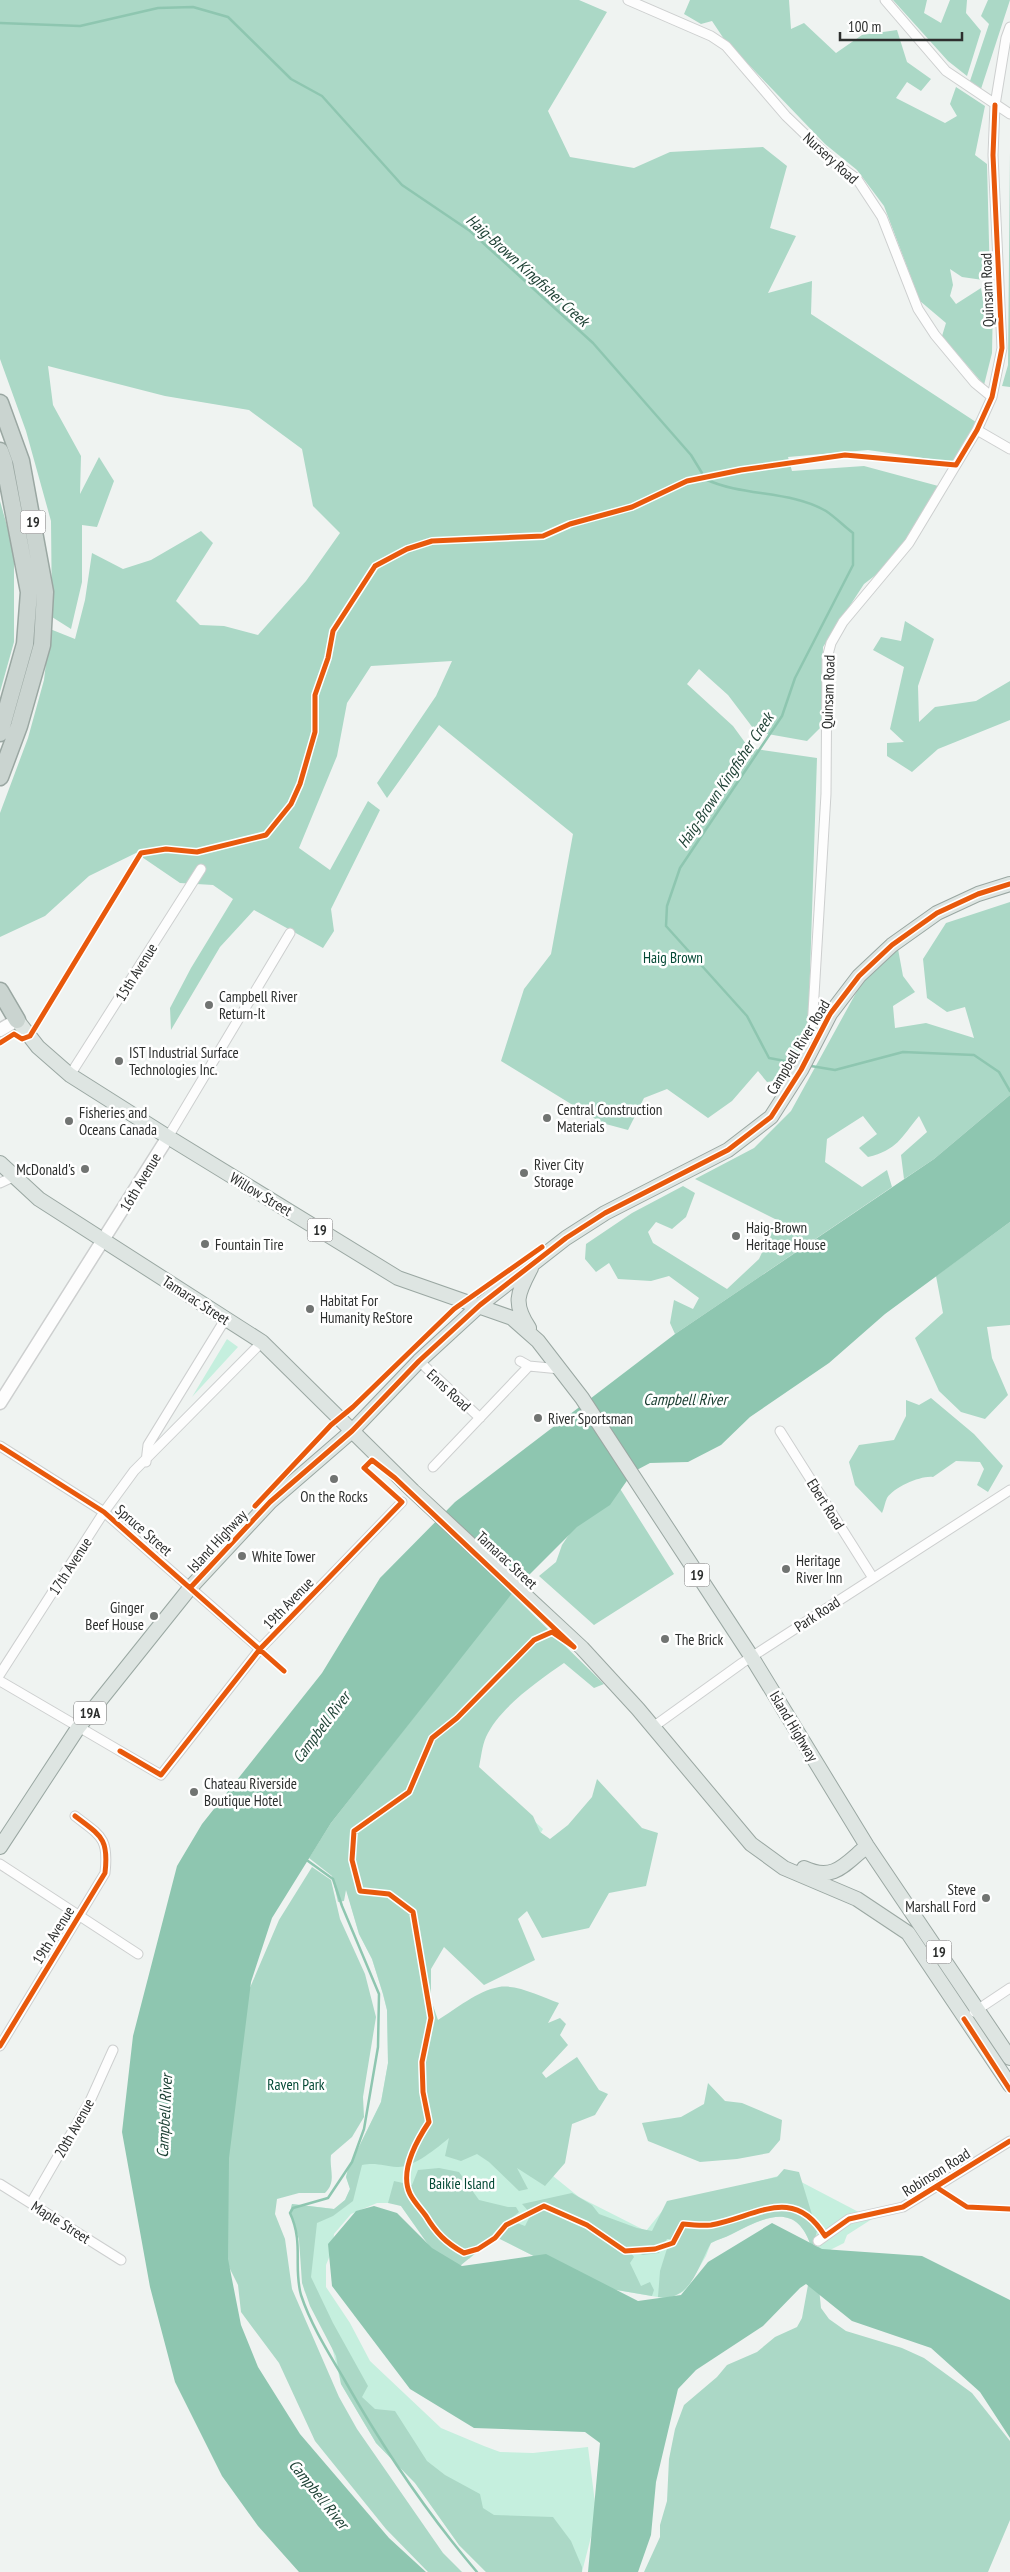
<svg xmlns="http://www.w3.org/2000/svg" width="1010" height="2572" viewBox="0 0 1010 2572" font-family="'PT Sans Narrow',sans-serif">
	<rect width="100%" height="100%" fill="#eff3f1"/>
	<!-- green -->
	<path fill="#c5efde" d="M227,1339L238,1347L192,1397Z
		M489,1618L460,1754L543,1829L510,1888L408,1925L417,2066L579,2197L646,2231L667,2205L786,2174L872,2219L847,2235L844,2243L828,2251L812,2249C797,2200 766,2217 732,2234C725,2238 718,2239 711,2243L706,2256L689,2285L684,2291L669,2299L593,2286L500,2239L490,2241L469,2259L432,2250L401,2206L396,2203H377L351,2214L334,2234L333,2248L326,2265V2287L350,2323L370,2361L441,2428L484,2446L500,2452L533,2453L588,2447L595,2503L593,2529L582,2572H486L459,2545L415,2483L376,2443L341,2384L332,2347L304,2290L299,2239L290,2212L292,2204L334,2209L345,2200L350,2189L346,2177L348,2169L381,2102L388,2063L387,2010L383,1994L372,1959L359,1934L345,1885L484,1639Z"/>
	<!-- forest -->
	<path fill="#abd8c6" d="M0,0H579L607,12L548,111L570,157L634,168L670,152L763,147L787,166L770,228L796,236L768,293L812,281L811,314L982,426L958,463L868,450L788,457L792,471L864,466L942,487L907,551L864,584L823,647L821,727L807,741L756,732L728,695L699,669L687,684L733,726L749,748L817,758L808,1036L786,1079L767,1082L758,1071L732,1101L708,1118L667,1089L644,1098L628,1130L602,1123L501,1061L524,989L551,954L573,834L439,725L387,798L377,783L436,696L452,661L371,666L347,703L337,756L299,848L330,870L368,801L380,810L331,909L334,931L323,948L254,910L220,947L171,1030L170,1008L191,968L233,899L213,885L180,883L136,853L89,876L45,916L0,937V813L28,738L44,680L50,629L75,639L85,600L92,553L123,569L151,560L201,531L213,543L176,601L200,625L224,626L258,635L306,581L340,533L313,506L302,449L249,410L165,396L48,366L53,405L81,456L80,494L99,457L114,481L97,527L82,525V582L71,629L52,617L51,521L26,431L0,359Z
		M690,0H789L791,29L804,23L836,53L862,35L897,30L907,62L931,79L921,91L907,82L896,98L945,123L957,116L950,104L956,87L985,106L975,155L987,164L990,281L962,277L950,269L953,285L950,296L956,304L981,288L984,306L993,302L992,353L984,385L942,336L946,323L920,301L884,206L857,170L825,144L724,39L712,21L701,24L684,14Z
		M893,0H927L924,13L941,23L950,0H967L966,13L981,31L967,76L948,61Z
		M988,0H1010L981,89L970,81L989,24L981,16Z
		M1010,151V387L1002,386L1008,365Z
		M0,501L14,551V642L0,692Z
		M905,621L934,639L918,686L919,722L935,707L976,701L1010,681V720L938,749L912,772L887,756V743L904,742L890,729L904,667L873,650L881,637L901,641Z
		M1010,902V1095L934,1159L904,1179L901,1155L927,1132L919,1116C901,1138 897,1150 868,1157L859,1148L877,1134L863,1116L827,1139L825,1162L862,1187L887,1170L892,1187L675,1334L670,1323L674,1300L693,1309L699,1298L669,1276L651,1281L618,1279L609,1263L596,1272L585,1259L586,1244L632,1213L683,1186L695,1193L686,1217L672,1229L656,1222L648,1232L653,1243L727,1289L759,1259L777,1220L695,1179L754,1148L791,1111L862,982L898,949L903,976L915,992L893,1006L895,1028L926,1023L974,1038L965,1007L947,1012L927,998L923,959L946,923Z
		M1010,1222V1325L987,1327L992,1358L1008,1395L985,1419L961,1412L939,1391L915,1338L943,1313L936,1276Z
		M931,1398L974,1434L1003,1466L988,1492L977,1485L984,1469L980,1462L956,1461L933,1477C922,1475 894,1487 887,1498C885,1502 884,1509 882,1513L855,1485L849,1462L859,1445L894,1440L906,1416V1400L919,1405Z
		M619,1487L674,1574L594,1625L539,1576L556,1562L562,1545L570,1533Z
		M511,1593L604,1684L594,1688L564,1663C538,1681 499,1708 486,1737C482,1746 481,1758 479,1767L533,1816L540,1832L550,1839L568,1825L592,1797L597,1779L642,1828L658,1833L646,1886L609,1893L589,1928L542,1938L527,1911L518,1919L535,1960L484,1985L444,1947L431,1969V2000L438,2020C456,2009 477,1991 499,1987C517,1984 542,1997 559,2003L548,2023L560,2018L566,2024L560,2035L568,2045L542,2073L546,2078L577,2057L599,2090L608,2094L595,2115L572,2124L565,2163L545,2186L517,2168L528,2189L519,2191L489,2162L477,2154L461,2161L445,2156L449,2138C437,2148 413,2168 397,2167C384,2166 376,2162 362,2165L353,2201L333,2216L317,2223L311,2277L333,2323L368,2386L362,2397L375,2409L395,2411L427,2461L445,2475L480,2494L483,2508L494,2515L553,2517L571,2541L582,2567V2572H486L459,2545L415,2483L376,2443L341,2384L336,2356L310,2306L302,2283L299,2239L290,2212L292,2204L334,2209L345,2200L350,2189L346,2177L348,2169L381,2102L388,2063L387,2010L383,1994L372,1959L359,1934L346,1890L344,1901L338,1902L332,1876L309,1858L331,1823Z
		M312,1867L331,1880L340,1919L365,1974L376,2017L363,2097L364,2117L352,2137L331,2155C329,2169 337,2182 325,2193H299L277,2199L275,2214L285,2239L292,2289L339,2397L357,2429L443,2553L462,2572H428L386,2529L315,2441L279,2363L241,2312L238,2285L225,2259L224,2190L249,1990L279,1920Z
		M708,2083L725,2101L742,2103L782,2120L780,2140L769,2153L737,2159L700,2162L648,2141L642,2123L681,2117L704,2104Z
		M439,2168L459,2172L479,2200L508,2207H516L519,2212L509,2220L525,2226L531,2214L522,2204L572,2193L592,2205L599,2214L637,2228L652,2231L667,2201L777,2177L784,2169L799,2172L817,2231L812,2249C797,2200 766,2217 732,2234C725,2238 718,2239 711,2243C698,2266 691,2302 658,2297L660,2271L670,2239H667L659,2253L643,2255L629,2250L634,2257L630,2263L641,2286L650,2282L654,2290L652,2296L593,2286L500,2239L490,2241L460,2266L432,2250L401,2206L388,2203L394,2181L412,2185L418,2170Z
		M808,2285L819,2288L821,2308L829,2319L846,2331L902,2348L924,2358L972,2393L1010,2441V2520L988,2572H644L660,2537V2525L667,2501L669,2459L675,2429L684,2405L717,2377L727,2365L757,2352L775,2337L797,2327L802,2318Z"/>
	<!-- water -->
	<path fill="#8ec6b0" d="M1010,1095V1222L885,1314L829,1363L750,1417L721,1445L688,1462L650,1463L633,1472L610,1505L577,1527L517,1587L331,1823L272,1918L251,1982L229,2158L228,2259L241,2325L258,2367L300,2434L389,2538L426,2572H299L258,2526L222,2476L175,2382L150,2287L122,2132L133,2036L177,1866L202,1824L322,1673L380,1578L455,1502L675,1334L934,1159Z
		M374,2206L397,2213L432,2248L462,2266L546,2254L638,2301L681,2295L708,2262L772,2223L822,2249L922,2256L1010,2300V2438L980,2392L931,2348L852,2321L806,2284L800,2288L763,2326L696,2370L678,2389L656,2482L651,2535L638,2572H588L600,2443L585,2432L474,2428L410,2389L332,2286L328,2244L356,2211Z"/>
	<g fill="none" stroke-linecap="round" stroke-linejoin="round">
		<!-- stream -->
		<path stroke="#8ec6b0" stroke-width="2.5" d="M0,23L80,26L158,8L193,7L228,17L291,79L322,96L402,185L470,231L593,343L691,455L702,473
			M705,479C743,497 790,490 826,511C835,517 844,526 853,533V565L795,678L782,716L680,868L667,906L666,926L747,1016L769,1058L796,1063
			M811,1066L835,1070L903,1052L974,1055L999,1072L1010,1091
			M308,1861L333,1879L342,1906L379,1994L378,2047L364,2129L352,2162L328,2198L293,2208L290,2213C304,2243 293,2267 301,2295C311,2325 328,2352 344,2379C383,2448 426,2512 477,2572"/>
		<!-- street casing -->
		<g stroke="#cdcfcf" stroke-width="11">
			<path id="street" d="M628,0L711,36L726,46L786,116L835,163L857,179L882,217L918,309L935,335L975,383L992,397
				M885,0L946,71L1010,114
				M977,430L1010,449
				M811,1046L826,794L827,658L831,643L843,622L909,543L977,430L992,397L1002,348L993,155L995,105L1006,38L1010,27
				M70,1075L201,869
				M168,1137L290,933
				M0,1183L13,1177
				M419,1361L480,1418
				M520,1361L529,1366L560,1369
				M780,1431L873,1578
				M0,1446L104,1512L260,1649
				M146,1462L148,1445L226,1318
				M433,1467L529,1366
				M0,1674L104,1512L134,1471L262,1342
				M0,1681L161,1775L260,1649L402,1502
				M653,1727L742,1663L1010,1490
				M0,1864L138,1954
				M974,2012L1010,1988
				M0,2046L105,1873C109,1838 101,1836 75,1816
				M0,2184L121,2260
				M31,2203L90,2101L113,2050
				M818,2241L849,2219L903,2207L1010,2141"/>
		</g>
		<!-- secondary casing -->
		<g stroke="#cdcfcf" stroke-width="15">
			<path id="secondary" d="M0,1030L17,1020
				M0,1403L168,1137"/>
		</g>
		<!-- primary casing -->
		<g stroke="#9aa7a2" stroke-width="16">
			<path id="primary" d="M17,1020L38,1047L70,1075L168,1137L398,1278L512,1318L538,1341L582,1398L751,1656L867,1846L1010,2058
				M0,1163L39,1199L262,1342L413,1491L582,1648L638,1709L751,1844L784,1868L857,1899L908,1933L1010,2085
				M529,1328C512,1302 518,1293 531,1268
				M0,1847L78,1728L190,1588L270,1502L352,1431L419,1361L480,1305L566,1238L605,1213L728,1150L771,1117L801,1070L830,1014L859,976L892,945L937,913L978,894L1010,884
				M804,1868C834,1882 845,1864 867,1846"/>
		</g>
		<!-- highway casing -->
		<g stroke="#9aa7a2" stroke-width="19">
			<path id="highway" d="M0,403L21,461L45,592L42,645L19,726L0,777
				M0,451L4,462L29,592L25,644L0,733
				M0,991L17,1020"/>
		</g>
		<!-- street -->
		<use href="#street" stroke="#fdfdfd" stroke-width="9"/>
		<!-- secondary -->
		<use href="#secondary" stroke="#fdfdfd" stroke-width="12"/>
		<!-- primary -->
		<use href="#primary" stroke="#dee5e2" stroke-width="14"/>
		<!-- highway -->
		<use href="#highway" stroke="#cad4d0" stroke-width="16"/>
		<!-- cycleway casing -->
		<g stroke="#fff" stroke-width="8">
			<path id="cycleway" d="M0,1043L14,1034L22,1039L30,1036L141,853L166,849L197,852L266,835L291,804L300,784L315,732V695L328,658L333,631L375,566L407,549L432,541L543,536L570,524L632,507L687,481L741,470L845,455L956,465L977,430L992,397L1002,348L993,155L995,105
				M0,1446L104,1512L284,1671
				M255,1506L331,1425L353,1407L454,1309L542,1247
				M190,1588L270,1502L352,1431L419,1361L480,1305L566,1238L605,1213L728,1150L771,1117L801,1070L830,1014L859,976L892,945L937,913L978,894L1010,884
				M120,1751L161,1775L260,1649L402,1502L364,1468L372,1460L395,1478L574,1647L552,1632L534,1640L457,1718L432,1738L409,1792L354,1831L352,1860L360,1891L389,1894L413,1912L431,2018L422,2062L423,2092L429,2122C417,2140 399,2171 410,2194C414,2202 421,2209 426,2216C436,2233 446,2243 464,2253L478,2249L495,2238L506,2225L544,2206L587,2225L625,2251L655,2249L673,2243L683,2224C692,2225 702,2226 711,2225C756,2217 793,2184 825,2236L849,2219L903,2207L1010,2141
				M964,2019L1010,2090
				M0,2046L105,1873C109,1838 101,1836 75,1816
				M936,2187L967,2207L1010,2209"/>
		</g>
		<!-- cycleway -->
		<use href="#cycleway" stroke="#e8590c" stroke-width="5"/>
	</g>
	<!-- markers -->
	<g fill="#717472" stroke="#fff" stroke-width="2">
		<circle cx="209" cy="1005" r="5"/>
		<circle cx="119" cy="1061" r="5"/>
		<circle cx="547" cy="1118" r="5"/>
		<circle cx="69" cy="1121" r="5"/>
		<circle cx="85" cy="1169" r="5"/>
		<circle cx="524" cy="1173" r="5"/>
		<circle cx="736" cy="1236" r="5"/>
		<circle cx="205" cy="1244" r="5"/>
		<circle cx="310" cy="1309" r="5"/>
		<circle cx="538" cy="1418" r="5"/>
		<circle cx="334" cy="1479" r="5"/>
		<circle cx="242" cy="1556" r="5"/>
		<circle cx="786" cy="1569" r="5"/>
		<circle cx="154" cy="1616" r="5"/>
		<circle cx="665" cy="1639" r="5"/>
		<circle cx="194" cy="1792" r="5"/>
		<circle cx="986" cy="1898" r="5"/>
	</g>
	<g text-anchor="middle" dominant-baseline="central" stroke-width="5" stroke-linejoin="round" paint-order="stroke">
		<!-- shield labels -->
		<g fill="#fff" stroke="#6c6d6d" stroke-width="1">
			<rect x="20.5" y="510.5" width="25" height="23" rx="4"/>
			<rect x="307.5" y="1218.5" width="25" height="23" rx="4"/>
			<rect x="684.5" y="1563.5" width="25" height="23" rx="4"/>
			<rect x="74" y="1701.5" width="32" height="23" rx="4"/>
			<rect x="926.5" y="1940.5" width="25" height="23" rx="4"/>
		</g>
		<g font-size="14" font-weight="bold" fill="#2d2f2e">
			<text x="33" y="522">19</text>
			<text x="320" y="1230">19</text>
			<text x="697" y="1575">19</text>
			<text x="90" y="1713">19A</text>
			<text x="939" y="1952">19</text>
		</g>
		<!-- street labels -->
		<g font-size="15" fill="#2d2f2e" stroke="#fff">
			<text transform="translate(831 158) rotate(42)">Nursery Road</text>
			<text transform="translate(987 290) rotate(-92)">Quinsam Road</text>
			<text transform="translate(828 692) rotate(-88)">Quinsam Road</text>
			<text transform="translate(136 972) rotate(-58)">15th Avenue</text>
			<text transform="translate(798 1047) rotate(-59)">Campbell River Road</text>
			<text transform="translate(140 1182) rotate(-59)">16th Avenue</text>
			<text transform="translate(261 1194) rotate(31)">Willow Street</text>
			<text transform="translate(196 1300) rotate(33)">Tamarac Street</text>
			<text transform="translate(449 1390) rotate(43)">Enns Road</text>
			<text transform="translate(826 1504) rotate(58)">Ebert Road</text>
			<text transform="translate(144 1530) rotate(41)">Spruce Street</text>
			<text transform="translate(217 1541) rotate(-47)">Island Highway</text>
			<text transform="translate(507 1560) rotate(43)">Tamarac Street</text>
			<text transform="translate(70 1566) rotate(-57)">17th Avenue</text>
			<text transform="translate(288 1603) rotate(-46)">19th Avenue</text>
			<text transform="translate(817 1614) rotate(-33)">Park Road</text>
			<text transform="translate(794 1726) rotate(59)">Island Highway</text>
			<text transform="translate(53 1935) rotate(-58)">19th Avenue</text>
			<text transform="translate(74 2128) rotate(-61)">20th Avenue</text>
			<text transform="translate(936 2172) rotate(-32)">Robinson Road</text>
			<text transform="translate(61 2222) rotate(32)">Maple Street</text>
		</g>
		<!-- park labels -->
		<g font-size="15" fill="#044935" stroke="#fff">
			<text x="673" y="957">Haig Brown</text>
			<text x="296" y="2084">Raven Park</text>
			<text x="462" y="2183">Baikie Island</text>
		</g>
		<!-- poi labels -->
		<g font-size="15" fill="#2d2f2e" stroke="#fff" text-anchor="start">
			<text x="219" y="996">Campbell River<tspan x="219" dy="17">Return-It</tspan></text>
			<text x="129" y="1052">IST Industrial Surface<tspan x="129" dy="17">Technologies Inc.</tspan></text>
			<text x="557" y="1109">Central Construction<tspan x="557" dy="17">Materials</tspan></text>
			<text x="79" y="1112">Fisheries and<tspan x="79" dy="17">Oceans Canada</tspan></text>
			<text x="534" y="1164">River City<tspan x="534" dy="17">Storage</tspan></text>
			<text x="75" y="1169" text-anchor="end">McDonald's</text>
			<text x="746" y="1227">Haig-Brown<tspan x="746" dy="17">Heritage House</tspan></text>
			<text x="215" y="1244">Fountain Tire</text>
			<text x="320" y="1300">Habitat For<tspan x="320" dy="17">Humanity ReStore</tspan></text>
			<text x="548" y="1418">River Sportsman</text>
			<text x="334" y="1496" text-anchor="middle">On the Rocks</text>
			<text x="252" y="1556">White Tower</text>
			<text x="796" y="1560">Heritage<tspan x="796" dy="17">River Inn</tspan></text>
			<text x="144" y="1607" text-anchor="end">Ginger<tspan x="144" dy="17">Beef House</tspan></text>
			<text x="675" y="1639">The Brick</text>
			<text x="204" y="1783">Chateau Riverside<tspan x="204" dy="17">Boutique Hotel</tspan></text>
			<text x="976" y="1889" text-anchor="end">Steve<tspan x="976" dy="17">Marshall Ford</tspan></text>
		</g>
		<!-- water labels -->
		<g font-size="16" font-style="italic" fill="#1b3f32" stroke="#fff">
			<text transform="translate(528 270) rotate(42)">Haig-Brown Kingfisher Creek</text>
			<text transform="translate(725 780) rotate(-56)">Haig-Brown Kingfisher Creek</text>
			<text x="685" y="1399">Campbell River</text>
			<text transform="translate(321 1727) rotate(-53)">Campbell River</text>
			<text transform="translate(164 2116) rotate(-87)">Campbell River</text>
			<text transform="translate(319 2494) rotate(51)">Campbell River</text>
		</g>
	</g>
	<!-- scale -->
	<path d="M840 32v8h122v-8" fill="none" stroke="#2d2f2e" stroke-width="2.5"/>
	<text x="848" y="32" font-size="15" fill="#2d2f2e" stroke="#ffffff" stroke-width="4" paint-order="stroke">100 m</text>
</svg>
